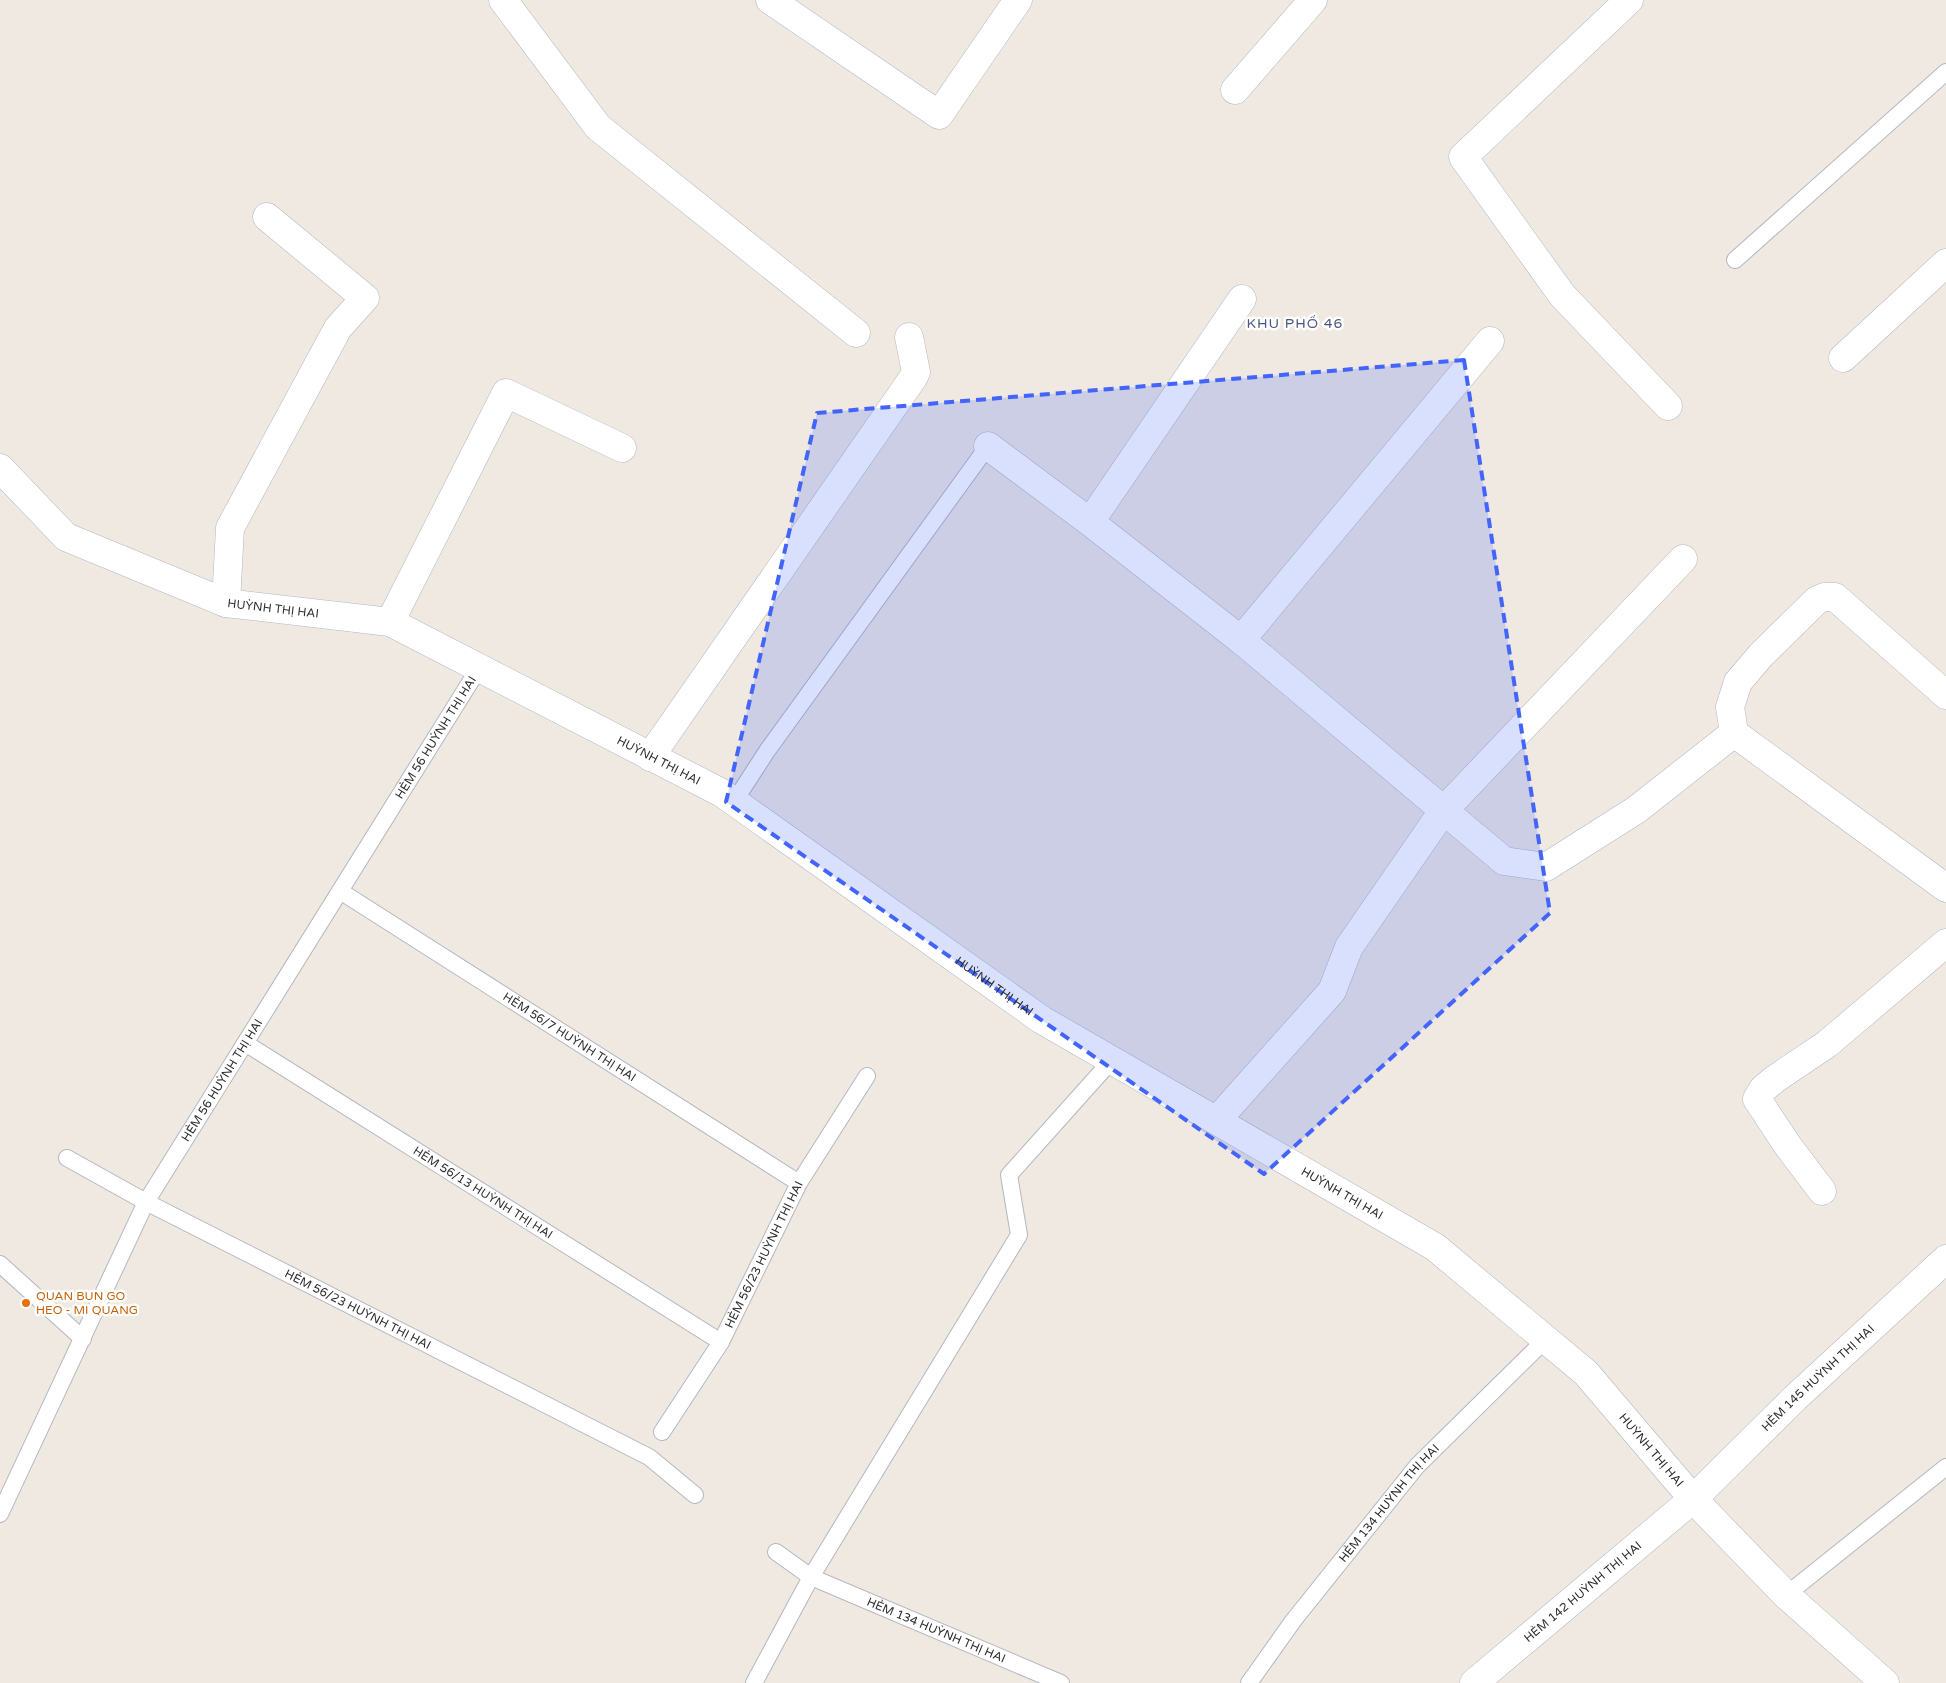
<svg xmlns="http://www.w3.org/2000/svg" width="1946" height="1683" viewBox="0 0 1946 1683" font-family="'Varela Round',sans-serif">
	<rect width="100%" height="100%" fill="#efe9e1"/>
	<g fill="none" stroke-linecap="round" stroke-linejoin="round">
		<!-- service casing -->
		<g stroke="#b4b7c1" stroke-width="18">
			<g id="service">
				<path d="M1735,260L1946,72"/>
				<path d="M734,802L767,751L988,446"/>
				<path id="s1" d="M340,891L799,1183"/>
				<path id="s2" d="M245,1043L721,1342"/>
				<path id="s3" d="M67,1158L146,1202L649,1457L695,1495"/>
				<path d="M0,1264L83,1339"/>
				<path id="s4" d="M662,1432L721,1342L799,1183L867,1076"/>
				<path id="s5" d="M0,1514L146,1202L479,668"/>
				<path id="s6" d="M776,1552L811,1577L1061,1683"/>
				<path d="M1786,1595L1946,1467"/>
				<path d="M754,1683L811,1577L1019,1235L1009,1175L1112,1060"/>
				<path id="s7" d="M1249,1683L1293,1621L1417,1466L1546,1339"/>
			</g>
		</g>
		<!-- minor casing -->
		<g stroke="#b4b7c1" stroke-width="29">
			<g id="minor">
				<path d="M503,0L598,127L856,333"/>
				<path d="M770,0L939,115L1018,0"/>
				<path d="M1629,0L1463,157L1562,295L1668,406"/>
				<path d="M1235,90L1313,0"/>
				<path d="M1843,358L1946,263"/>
				<path d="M988,446L1090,522L1241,640L1504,861L1546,867L1636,810L1734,733L1946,888"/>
				<path d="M1090,522L1242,299"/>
				<path d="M226,603L230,528L338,328L365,298L267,217"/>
				<path d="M390,622L506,393L622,448"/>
				<path d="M1241,640L1490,341"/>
				<path d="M1734,733L1730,707L1738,682L1761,655L1817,600L1824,597H1835L1946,695"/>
				<path d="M650,757L913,378L916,372L909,337"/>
				<path d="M1217,1120L1332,991L1349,947L1443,811L1683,559"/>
				<path d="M1822,1191L1788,1146L1757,1099L1763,1089L1775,1079L1827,1044L1946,943"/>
				<path id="s8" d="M1474,1683L1693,1499L1795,1398L1946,1259"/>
			</g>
		</g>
		<!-- tertiary casing -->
		<g stroke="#b4b7c1" stroke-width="29">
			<g id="tertiary">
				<path id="s9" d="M0,468L66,537L226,603L390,622L722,793L1042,1020L1435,1247L1586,1373L1693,1499L1786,1595L1885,1683"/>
			</g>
		</g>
		<!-- service -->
		<use href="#service" stroke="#fff" stroke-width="16"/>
		<!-- minor -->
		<use href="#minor" stroke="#fff" stroke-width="28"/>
		<!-- tertiary -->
		<use href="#tertiary" stroke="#fff" stroke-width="28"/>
	</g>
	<!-- marked area -->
	<path fill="#4264fb" fill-opacity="0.2" stroke="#4264fb" stroke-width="4" stroke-dasharray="10 6" stroke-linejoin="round" d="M1464,360L1550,913L1264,1174L726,802L817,413Z"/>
	<!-- markers -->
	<circle fill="#e8710a" stroke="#fff" stroke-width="2" cx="26" cy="1303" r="5"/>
	<g text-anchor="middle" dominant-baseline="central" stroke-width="5" stroke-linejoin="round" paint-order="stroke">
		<!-- street labels -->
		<g font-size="12" fill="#2e2e2e" stroke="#fff">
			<text stroke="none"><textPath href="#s9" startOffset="316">HUỲNH THỊ HAI</textPath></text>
			<text stroke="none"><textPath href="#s5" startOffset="892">HẺM 56 HUỲNH THỊ HAI</textPath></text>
			<text stroke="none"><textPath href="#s9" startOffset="736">HUỲNH THỊ HAI</textPath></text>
			<text stroke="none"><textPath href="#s9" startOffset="1141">HUỲNH THỊ HAI</textPath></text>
			<text stroke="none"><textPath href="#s1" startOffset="272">HẺM 56/7 HUỲNH THỊ HAI</textPath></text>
			<text stroke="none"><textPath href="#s5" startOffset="488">HẺM 56 HUỲNH THỊ HAI</textPath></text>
			<text stroke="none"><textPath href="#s2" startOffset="281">HẺM 56/13 HUỲNH THỊ HAI</textPath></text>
			<text stroke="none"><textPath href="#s9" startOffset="1546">HUỲNH THỊ HAI</textPath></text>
			<text stroke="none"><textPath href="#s4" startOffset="205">HẺM 56/23 HUỲNH THỊ HAI</textPath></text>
			<text stroke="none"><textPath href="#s3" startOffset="328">HẺM 56/23 HUỲNH THỊ HAI</textPath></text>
			<text stroke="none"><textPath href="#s8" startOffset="460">HẺM 145 HUỲNH THỊ HAI</textPath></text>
			<text stroke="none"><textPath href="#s9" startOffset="1951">HUỲNH THỊ HAI</textPath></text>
			<text stroke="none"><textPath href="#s7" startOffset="228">HẺM 134 HUỲNH THỊ HAI</textPath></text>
			<text stroke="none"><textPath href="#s8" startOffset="142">HẺM 142 HUỲNH THỊ HAI</textPath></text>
			<text stroke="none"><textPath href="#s6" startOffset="179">HẺM 134 HUỲNH THỊ HAI</textPath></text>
		</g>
		<!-- food labels -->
		<g font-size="12" fill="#c56008" stroke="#fff" text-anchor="start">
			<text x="36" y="1296">QUAN BUN GO<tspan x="36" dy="14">HEO - MI QUANG</tspan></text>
		</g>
		<!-- neighbourhood labels -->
		<g font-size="14" letter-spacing="1" fill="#4d5680" stroke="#fff">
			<text x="1295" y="323">KHU PHỐ 46</text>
		</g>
	</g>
</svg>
